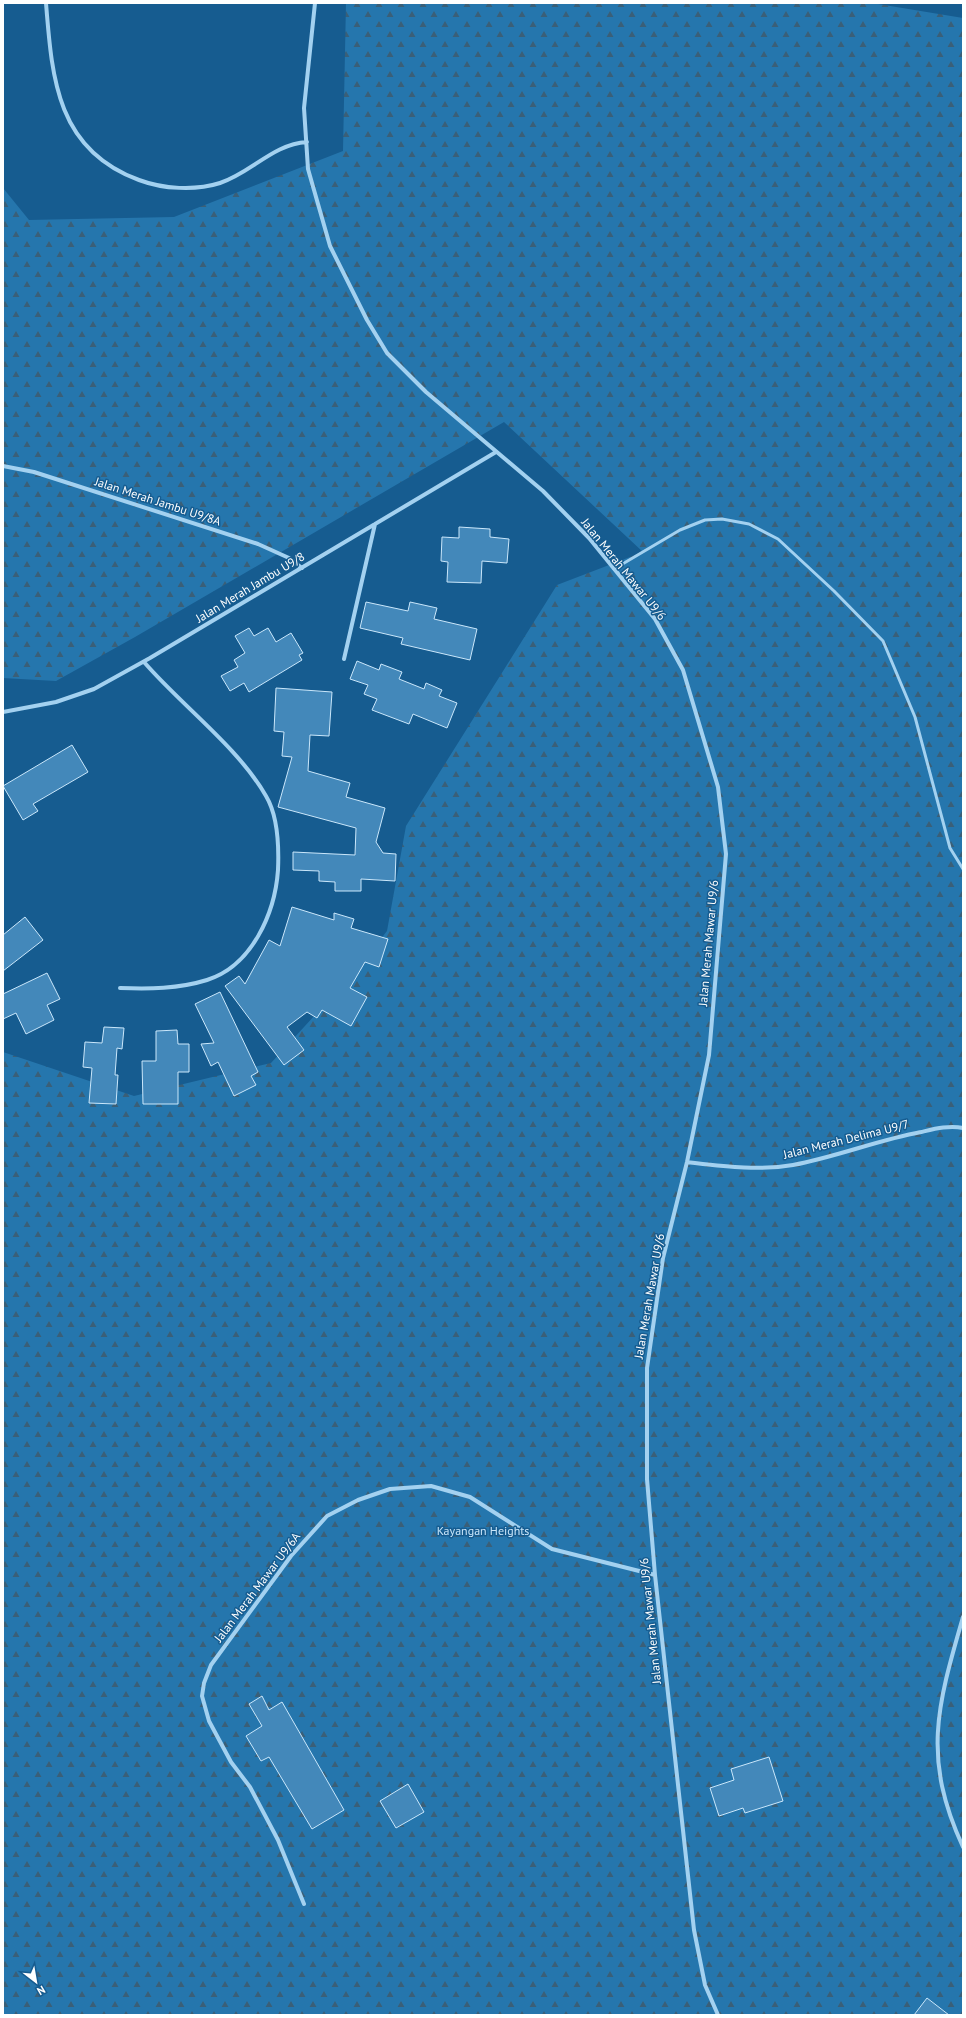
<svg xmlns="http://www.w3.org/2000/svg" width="966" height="2018" viewBox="0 0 966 2018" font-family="'PT Sans',sans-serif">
	<defs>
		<pattern id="forest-firs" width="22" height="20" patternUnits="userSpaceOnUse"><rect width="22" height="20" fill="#2576ad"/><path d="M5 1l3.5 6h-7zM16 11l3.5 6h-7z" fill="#3a5f78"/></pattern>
	</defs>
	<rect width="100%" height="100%" fill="#165c90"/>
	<!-- forest -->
	<path fill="url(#forest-firs)" d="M346,3H872L963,18V2015H3V1052L134,1096L271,1063L360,966L387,931L406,826L557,585L643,552L504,422L135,637L56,681L3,678V188L29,220L174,217L343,151Z"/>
	<!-- building -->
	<path fill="#4388ba" stroke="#cae7fb" d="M459,527L490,529V537L509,539L507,563L482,561L481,583L447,582L448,562L441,561L442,537L459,538Z
		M366,602L408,611L410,602L437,608L434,619L477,629L470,660L401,644L403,638L360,628Z
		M249,628L254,636L268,628L276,642L291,633L303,653L299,655L302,660L249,692L244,683L230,691L221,676L238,667L234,660L245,653L235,636Z
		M357,661L379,670L381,664L402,672L399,679L424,689L426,683L442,690L439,696L457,703L447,728L413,714L409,724L372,710L377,699L364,694L368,685L350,679Z
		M276,688L332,692L329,736L310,735L308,771L350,783L346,797L385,808L376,842L383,853L396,854L395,881L361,879V891H335V882L319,881V871L293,870V852L355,855L356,828L278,807L292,757L282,756L284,732L274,731Z
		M72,745L88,772L33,804L38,811L23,820L3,786Z
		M292,907L334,920V913L354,919L351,928L388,939L379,967L365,962L350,988L367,997L351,1026L322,1010L317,1018L307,1012L287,1027L304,1050L284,1065L225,986L239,976L245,984L269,940L280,946Z
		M25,917L43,940L3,971V935Z
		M47,973L60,999L47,1005L54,1020L26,1034L16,1013L3,1019V994Z
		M220,992L258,1072L251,1076L256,1085L234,1096L218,1062L211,1066L201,1044L214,1043L195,1004Z
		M104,1027L124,1028L122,1049L117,1048L115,1075H118L116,1104L89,1103L92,1068L83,1067L85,1042L102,1043Z
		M177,1030L178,1044H189V1072H178V1104H143L142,1061H156V1031Z
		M262,1696L269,1710L282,1702L344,1810L312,1829L269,1757L261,1761L246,1736L262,1726L249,1704Z
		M769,1757L783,1801L745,1813L743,1808L719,1816L710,1788L734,1780L731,1769Z
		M408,1784L424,1812L396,1828L380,1801Z
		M927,1998L949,2015H914Z"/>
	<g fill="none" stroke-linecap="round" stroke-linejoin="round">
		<!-- service -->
		<path stroke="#a3d1f0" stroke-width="3" d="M614,569L680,530L705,520L722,519L749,524L778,539L834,591L883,641L915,717L950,848L963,869"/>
		<!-- minor -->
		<path stroke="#a3d1f0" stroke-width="4" d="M46,3C52,79 57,150 139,180C163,189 195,191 220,183C251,173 273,144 307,142
			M315,3L304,108L308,169L330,246L367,320L387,353L426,392L543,491L589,538L655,619L683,670L718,787L726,854L709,1055L687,1162L663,1258L647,1368V1479L655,1575L680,1803L694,1930L705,1985L718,2015
			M3,466L34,472L258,544L289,558L302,568
			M344,659L375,524
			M3,712L56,702L94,689L150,658L496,452
			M120,988C149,989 178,989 207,980C252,966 275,913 278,870C279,847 278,816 266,796C238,747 181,705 144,662
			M687,1162C722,1166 758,1171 793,1165C836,1157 878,1140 921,1132C934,1129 949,1125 963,1128
			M963,1617C937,1707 922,1758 963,1847
			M304,1904L278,1840L250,1787L231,1762L209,1721L202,1696L204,1683L211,1665L291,1556L327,1516L358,1500L390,1489L431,1486L470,1497L552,1549L655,1575"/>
	</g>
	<g text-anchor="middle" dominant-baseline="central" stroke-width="3" stroke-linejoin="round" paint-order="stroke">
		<!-- street labels -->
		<g font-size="12" fill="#fff" stroke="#165c90">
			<text transform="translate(158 501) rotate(18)">Jalan Merah Jambu U9/8A</text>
			<text transform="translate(624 569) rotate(51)">Jalan Merah Mawar U9/6</text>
			<text transform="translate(250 587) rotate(-31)">Jalan Merah Jambu U9/8</text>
			<text transform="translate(708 943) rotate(-85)">Jalan Merah Mawar U9/6</text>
			<text transform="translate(846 1139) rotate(-14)">Jalan Merah Delima U9/7</text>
			<text transform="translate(649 1296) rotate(-80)">Jalan Merah Mawar U9/6</text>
			<text transform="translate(257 1587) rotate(-53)">Jalan Merah Mawar U9/6A</text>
			<text transform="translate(650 1621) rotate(-96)">Jalan Merah Mawar U9/6</text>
		</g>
		<!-- park labels -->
		<g font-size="12" fill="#cae7fb" stroke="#165c90">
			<text x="483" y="1530">Kayangan Heights</text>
		</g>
	</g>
	<!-- border -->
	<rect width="966" height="2018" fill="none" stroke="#ffffff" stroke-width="8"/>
	<!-- north arrow -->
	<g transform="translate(36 1982) rotate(149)" stroke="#165c90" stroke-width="3" paint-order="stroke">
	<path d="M0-3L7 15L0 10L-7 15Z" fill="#ffffff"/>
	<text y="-6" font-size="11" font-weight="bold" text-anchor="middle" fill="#ffffff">N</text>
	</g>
</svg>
